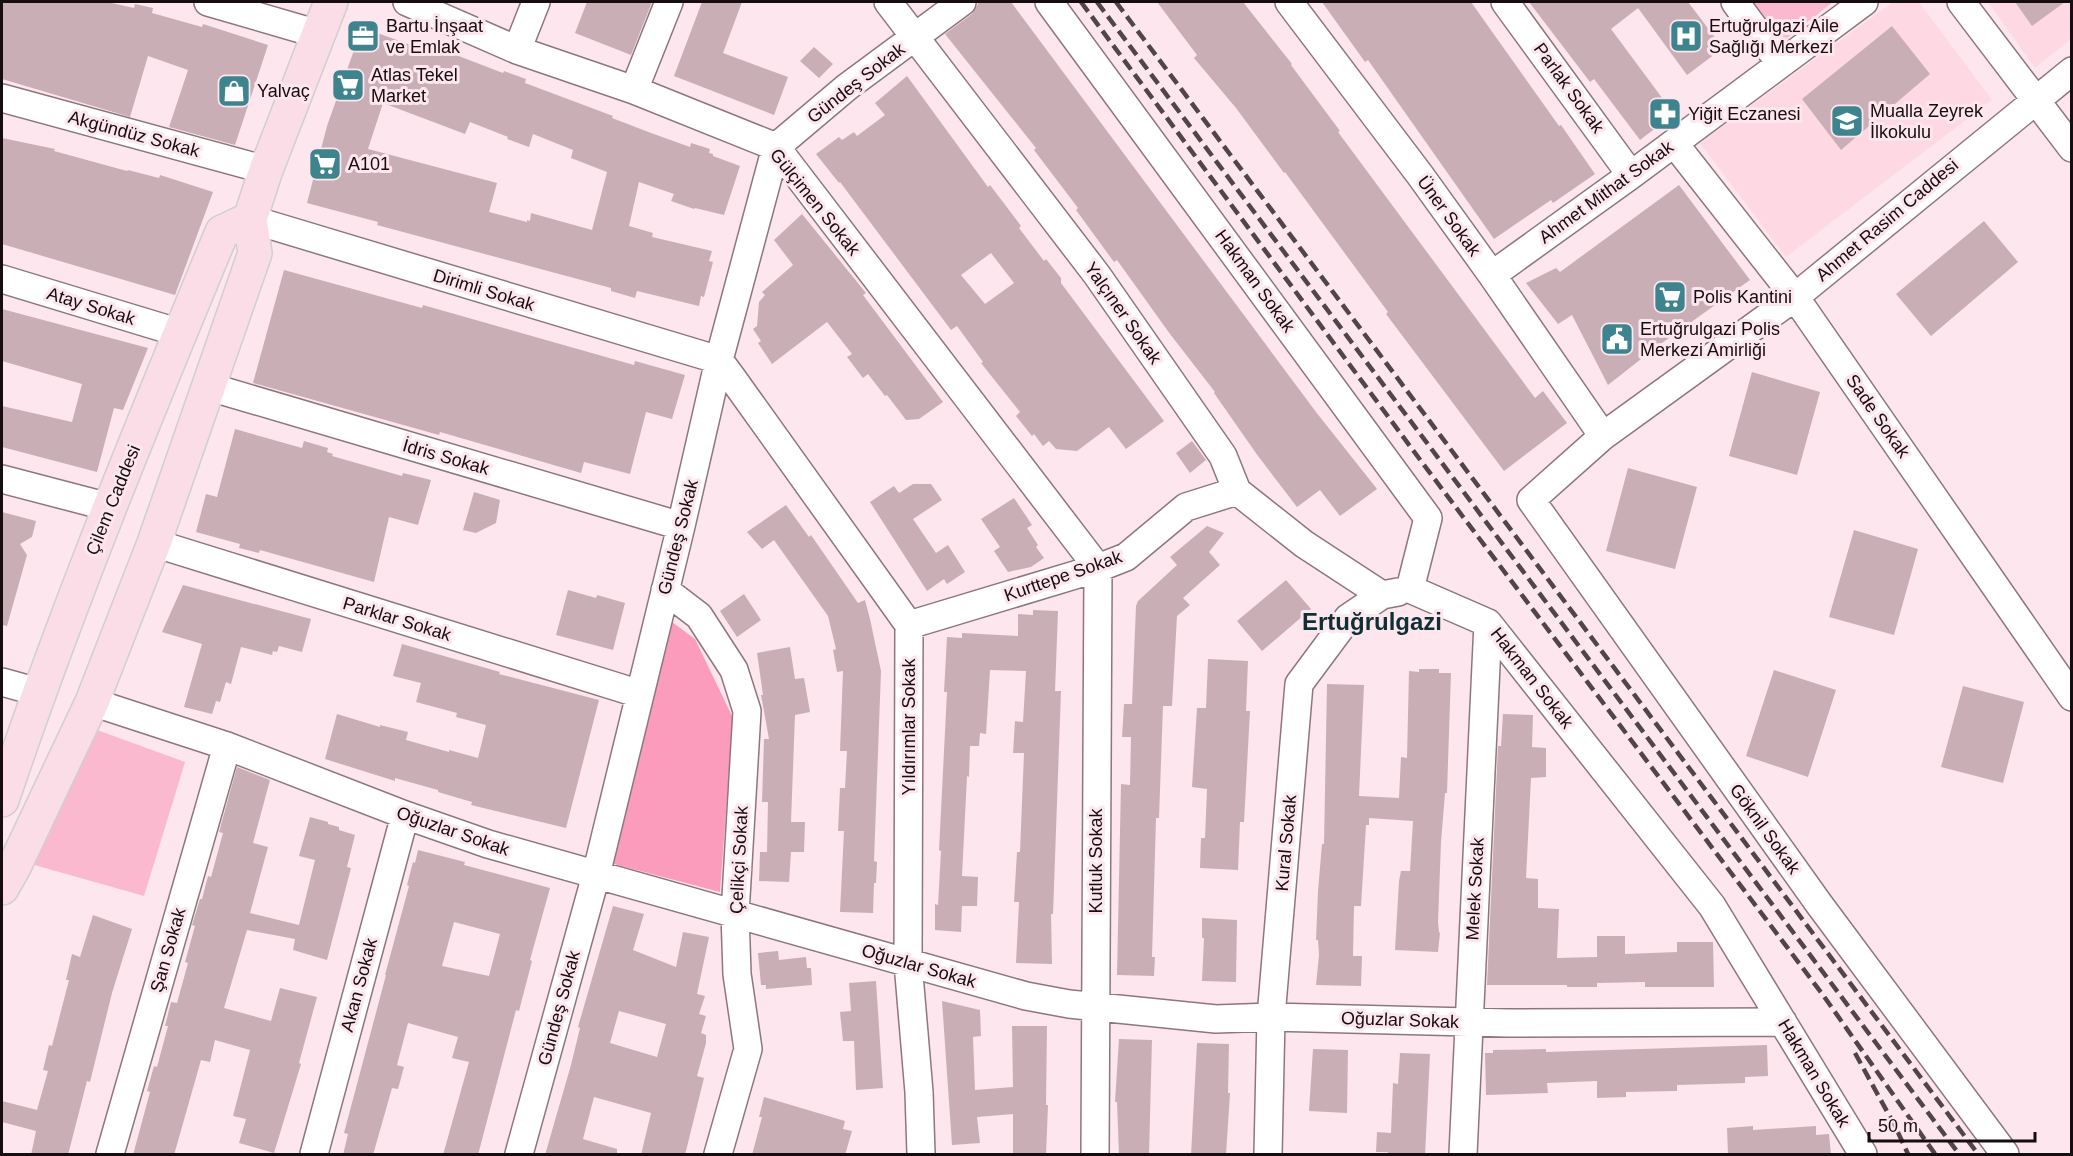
<svg xmlns="http://www.w3.org/2000/svg" width="2073" height="1156" viewBox="0 0 2073 1156" font-family="Helvetica,sans-serif">
	<rect width="100%" height="100%" fill="#fde6ed"/>
	<!-- built -->
	<path fill="#fed9e4" d="M1893,2H1919L1992,100L1786,257L1700,143Z
		M1988,2H2071V39L2035,68Z"/>
	<!-- green -->
	<path fill="#fab9ce" d="M1745,2H1833L1778,45Z
		M89,727L185,762L144,896L31,864Z"/>
	<!-- forest -->
	<path fill="#fc9cbd" d="M672,622L695,639L733,718L720,892L610,863Z"/>
	<!-- building -->
	<path fill="#caaeb6" fill-rule="evenodd" d="M2,2H107L134,8L135,4L153,8L152,13L202,27L203,24L268,45L235,145L169,127L188,70L148,56L130,117L2,79Z
		M587,2H652L631,55L575,33Z
		M702,2H742L723,53L788,77L774,115L674,76Z
		M979,2H1011L1316,412L1377,489L1340,516L1320,490L1297,507L1258,456L1214,393L1215,392L1170,334L1117,260L1114,262L1076,210L1078,208L1034,150L1036,148L945,34L972,14Z
		M1157,2H1243L1292,64L1291,65L1340,131L1338,132L1535,398L1543,391L1567,423L1504,471L1386,314L1388,312L1285,172L1284,173L1236,108L1194,58L1197,55Z
		M1322,2H1471L1559,126L1561,125L1595,174L1553,203L1551,200L1494,239L1368,60L1365,62Z
		M1529,2H1688L1723,48L1687,75L1638,8L1611,29L1674,114L1640,140L1594,79L1590,82Z
		M2015,2H2065L2032,26Z
		M1892,26L1930,74L1841,150L1802,99Z
		M369,30L433,53L435,47L503,73L504,71L526,79L525,83L613,116L612,118L651,133L690,147L691,143L710,149L709,153L713,154V156L740,166L724,215L695,208L694,209L671,201L674,194L639,182L629,226L653,233L652,237L712,251L709,261L713,262L704,297L701,296L699,306L637,291L635,298L611,291V288L377,225L378,222L307,203L327,126L358,39L360,34ZM383,103L465,134L470,122L508,137L507,139L529,147L533,134L573,150L571,158L607,172L592,230L531,213L530,221L527,220V222L489,212L497,183L368,149Z
		M814,47L833,64L819,78L800,61Z
		M907,76L988,187L990,185L1006,206L1021,226L1019,228L1044,261L1046,259L1061,278V283L1164,421L1126,449L1109,427L1077,451L1056,449L1049,441L1043,446L1034,434L1032,436L1016,416L1020,412L981,363L983,362L957,326L951,330L840,182L839,183L816,154L839,137L842,140L854,132L857,136L885,115L875,103ZM991,253L1014,283L985,304L961,275Z
		M2,138L55,149L54,151L127,171L128,170L159,178L160,175L213,192L175,295L2,244Z
		M1679,185L1750,280L1655,348L1608,385L1572,315L1558,324L1526,283L1556,268L1560,272Z
		M802,214L866,293L863,295L943,402L919,419L906,420L887,395L885,396L868,374L863,378L847,357L852,354L827,322L772,364L758,343L761,341L753,329L757,326L759,302L765,295L762,292L793,265L774,240Z
		M1984,221L2018,262L1931,336L1896,294Z
		M284,270L422,308L423,305L634,365L635,361L685,375L672,419L646,412L630,474L584,462L581,473L440,432L439,435L253,383Z
		M2,309L148,348L123,410L114,408L97,472L2,447V406L72,422L82,384L2,361Z
		M1752,372L1820,392L1797,475L1729,456Z
		M235,429L302,448L304,441L328,448L327,452L333,454L332,456L402,476L403,473L431,480L418,525L389,517L374,582L260,550L259,553L239,548L240,544L196,532L206,494L217,497Z
		M1192,441L1206,460L1190,473L1176,453Z
		M1628,468L1697,487L1675,569L1606,551Z
		M913,484H931L942,500L913,519L936,553L948,545L965,572L947,584L944,579L927,591L870,502L894,486L899,493Z
		M474,492L500,500L496,523L476,533L463,530Z
		M1014,498L1032,525L1027,528L1038,545L1036,547L1044,558L1031,567L1008,572L994,551L1000,547L981,519Z
		M786,505L809,537L811,535L858,603L865,600L870,619L881,671L874,861L877,862L876,883H874L873,913L840,912L844,831H838L840,788H845L847,751H840L843,671L837,672L833,650L836,649L828,616L774,540L762,549L747,532Z
		M2,512L36,521L32,537L20,544L27,555L7,626L2,625Z
		M1207,526L1224,533L1209,552L1220,565L1183,598L1190,605L1177,616L1172,706H1163L1159,818H1156L1152,957H1155L1154,976L1117,975L1121,784L1130,785L1131,737H1122L1124,704H1132L1136,606L1138,601L1177,565L1170,557Z
		M1854,530L1918,549L1894,635L1829,617Z
		M1286,580L1311,609L1262,651L1237,621Z
		M183,585L311,619L302,652L279,646L277,652L273,651L272,655L241,647L231,684L226,682L220,702L216,701L212,714L184,707L202,644L162,632Z
		M568,590L596,598L597,595L625,603L613,650L556,635Z
		M744,594L761,620L737,637L720,611Z
		M1033,610L1058,611L1055,691H1061L1053,914H1051L1052,964L1016,963L1019,902H1014L1017,852H1020L1024,753H1013L1015,721L1023,722L1026,671L990,670L986,734L980,733L979,746H970L969,777L967,776L962,876L978,877L977,906H962L961,932L935,930V904L938,905L941,851L939,850L947,692H944L947,637L962,638V633L1018,636V614L1033,615Z
		M402,644L500,672L499,674L599,700L566,828L471,805L472,802L438,792V790L395,778V781L325,759L337,714L380,727V725L408,732L406,740L449,752V750L478,758L486,725L456,717L457,713L416,702L421,683L393,676Z
		M790,647L795,679L804,678L810,712L795,715L791,822H805L804,852H791L789,882L759,881L760,852H767L768,802H762L764,739H769L761,695H763L757,653Z
		M1208,659L1248,661L1246,711H1250L1244,822H1240L1238,870L1200,868L1201,838H1205L1207,789L1192,787L1197,708H1206Z
		M1419,669H1439V673H1451L1447,793H1445L1441,842L1438,922L1439,932L1440,933L1438,952L1395,950L1399,881L1401,871H1410L1413,821L1369,818V825H1366L1361,906H1354L1353,956H1362L1361,986L1316,985L1319,955L1318,940H1316L1318,891L1322,844H1324L1327,684L1364,685L1359,796L1399,798L1401,757L1407,758L1409,671L1419,672Z
		M1774,670L1836,690L1808,777L1746,756Z
		M1963,686L2024,702L2003,783L1941,767Z
		M1503,714L1533,715L1532,747L1546,748V777L1531,778L1526,878L1538,879V908L1559,909L1557,958L1597,957V936H1625V954L1677,952V942H1713L1714,987H1645V982L1597,983V987H1567V985H1487L1498,746H1501Z
		M237,767L270,780L253,843L268,847L250,913L299,925L315,860L299,856L310,817L328,822V824L339,827V830L355,835L347,867L351,868L327,960L293,950L295,939L247,930L224,1008L271,1021L280,988L317,997L299,1063L301,1064L274,1153L239,1143L246,1119L233,1116L250,1050L215,1040L210,1062L201,1060L174,1155H133L150,1092L147,1091L154,1066L157,1067L168,1026H165L171,1002L177,1003L188,963L185,962L195,926L192,925L200,899H202L208,876L211,877L223,833L219,832Z
		M418,850L465,862L464,865L550,888L530,960L532,961L519,1011L516,1010L478,1155H443L469,1062L452,1058L458,1037L408,1023L397,1065L404,1067L398,1089L392,1088L373,1155H343L348,1134L344,1133L386,975H385L409,886L407,885L413,862L415,863ZM454,922L500,934L489,976L442,966Z
		M613,906L644,914L633,950L676,967L683,932L709,937L697,994L705,996L699,1014L706,1016L701,1033L706,1035V1043L697,1076L704,1078L685,1155H641L651,1113L594,1097L583,1139L617,1149V1155H545L571,1065L580,1028L578,1027ZM619,1011L666,1024L657,1057L610,1043Z
		M93,915L132,929L112,993L90,1082L87,1081L68,1155H31L36,1131L2,1122V1101L37,1110L48,1071L43,1070L49,1045L52,1046L62,1007L69,980H66L72,954L80,957Z
		M1202,918L1237,920L1236,982L1202,981L1204,938H1202Z
		M778,951L779,960L806,957L807,968H811L812,985L766,989V985H761L758,953Z
		M876,981L883,1088L856,1090L854,1041H843L840,1012L851,1011L849,983Z
		M942,1001L980,1010L981,1036L973,1037L975,1090L1013,1087L1012,1026H1047L1046,1105H1048L1046,1155H1013V1114L977,1117L980,1143L952,1145Z
		M1119,1039L1152,1040L1149,1155H1119L1117,1102H1115Z
		M1197,1043L1229,1044L1228,1093H1230L1226,1155H1191Z
		M1767,1045L1768,1076L1745,1077V1083L1677,1085V1091L1626,1092V1097L1597,1098V1081L1547,1083L1548,1093L1486,1095L1485,1053H1493V1050L1546,1049V1052Z
		M1313,1049L1348,1050L1347,1113L1309,1111Z
		M1400,1053L1430,1054L1425,1155H1388V1152H1376L1377,1132L1391,1133L1393,1083L1398,1084Z
		M764,1097L845,1121L843,1129L852,1131L845,1155H752L762,1117H759Z
		M1753,1126V1130L1816,1126V1135L1829,1134L1831,1155H1728L1727,1128Z"/>
	<g fill="none" stroke-linecap="round" stroke-linejoin="round">
		<!-- minor casing -->
		<g stroke="#8f767e" stroke-width="30">
			<path id="minor" d="M208,2L318,34
				M407,2L517,50L634,90L776,147L1098,568L1095,1154
				M888,2L1097,275L1223,456L1237,491L1304,544L1382,595
				M1049,2L1428,518L1410,589L1488,623L1712,906L1863,1154
				M1289,2L1420,175L1492,275L1603,436
				M1505,2L1631,175
				M1735,2L1780,63
				M1961,2L2072,148
				M517,50L536,2
				M634,90L669,2
				M2,98L266,170
				M1674,143L1795,297L2072,697
				M250,219L719,360L733,379L909,625L908,963L919,1092L921,1154
				M1492,275L1631,175L1864,2
				M2,279L180,333
				M210,387L681,526
				M2,479L109,507
				M154,543L640,694
				M665,590L699,616L734,670L747,711L735,914L737,974L748,1049L718,1154
				M909,625L1098,568L1126,557L1186,507L1237,491
				M2,682L38,692
				M92,702L227,746L405,815L488,844L1026,996L1069,1004L1216,1019L1271,1017L1508,1023L1783,1022
				M110,1154L227,746
				M314,1154L405,815
				M519,1154L596,875L681,526L719,360L776,147L847,87L962,2
				M1268,1154L1271,1017L1299,684L1348,618L1382,595L1398,592
				M1463,1154L1488,623
				M2005,1154L1819,904L1531,500L1603,436L1795,297L2072,71"/>
		</g>
		<!-- major casing -->
		<g stroke="#d0cfcf" stroke-width="36">
			<path id="major" d="M2,800C67,607 144,420 222,232L250,219
				M2,888L14,867L92,702L154,543L255,253L250,219L266,170L331,2"/>
		</g>
		<!-- minor -->
		<use href="#minor" stroke="#fff" stroke-width="27"/>
		<!-- major -->
		<use href="#major" stroke="#fadde6" stroke-width="33"/>
		<!-- rail -->
		<path stroke="#514549" stroke-width="4.5" stroke-dasharray="12 6" stroke-linecap="butt" d="M1081,2L1421,461L1823,995L1935,1154
			M1097,2L1959,1154
			M1116,2L1978,1154
			M1855,1053L1895,1126L1908,1154"/>
	</g>
	<!-- icons -->
	<defs>
		<g id="office-square" transform="scale(1.725)"><rect x="-9" y="-9" width="18" height="18" rx="4" fill="#3e848e" stroke="#fde6ed"/><path d="M-6-3h4V-5.5h4V-3h4V5H-6ZM-1-4.5V-3h2v-1.5ZM-6 0V1H6V0Z" fill="#fff"/></g>
		<g id="hospital-square" transform="scale(1.725)"><rect x="-9" y="-9" width="18" height="18" rx="4" fill="#3e848e" stroke="#fde6ed"/><path d="M-5-5h3v3.5h4V-5h3V5h-3V1.5h-4V5h-3Z" fill="#fff"/></g>
		<g id="supermarket-square" transform="scale(1.725)"><rect x="-9" y="-9" width="18" height="18" rx="4" fill="#3e848e" stroke="#fde6ed"/><path d="M-6-5.5h2.5l.6 2H6L4.5 2H-2.5L-4.4-4H-6ZM-1.5 3.2a1.3 1.3 0 1 0 .1 0ZM3 3.2a1.3 1.3 0 1 0 .1 0Z" fill="#fff"/></g>
		<g id="shop-square" transform="scale(1.725)"><rect x="-9" y="-9" width="18" height="18" rx="4" fill="#3e848e" stroke="#fde6ed"/><path d="M-5-2.5h2.3a2.7 3.5 0 0 1 5.4 0H5L5.5 6h-11ZM-1.5-2.5h3a1.5 2.3 0 0 0-3 0Z" fill="#fff"/></g>
		<g id="pharmacy-square" transform="scale(1.725)"><rect x="-9" y="-9" width="18" height="18" rx="4" fill="#3e848e" stroke="#fde6ed"/><path d="M-2-6h4v4h4v4h-4v4h-4v-4h-4v-4h4Z" fill="#fff"/></g>
		<g id="school-square" transform="scale(1.725)"><rect x="-9" y="-9" width="18" height="18" rx="4" fill="#3e848e" stroke="#fde6ed"/><path d="M0-5L7-2L0 1L-7-2ZM-4 1L0 2.5L4 1V4Q0 6-4 4Z" fill="#fff"/></g>
		<g id="civic-square" transform="scale(1.725)"><rect x="-9" y="-9" width="18" height="18" rx="4" fill="#3e848e" stroke="#fde6ed"/><path d="M-.6-6.5H3V-4.5H.6V-3L4-1V1h2V6H-6V1h2V-1L-.6-3ZM-1.2 2.5V6h2.4V2.5Z" fill="#fff"/></g>
	</defs>
	<g fill-rule="evenodd">
		<use href="#office-square" x="363" y="36"/>
		<use href="#hospital-square" x="1686" y="36"/>
		<use href="#supermarket-square" x="348" y="85"/>
		<use href="#shop-square" x="234" y="91"/>
		<use href="#pharmacy-square" x="1665" y="114"/>
		<use href="#school-square" x="1847" y="121"/>
		<use href="#supermarket-square" x="325" y="164"/>
		<use href="#supermarket-square" x="1670" y="297"/>
		<use href="#civic-square" x="1617" y="339"/>
	</g>
	<g text-anchor="middle" dominant-baseline="central" stroke-width="6" stroke-linejoin="round" paint-order="stroke">
		<!-- poi labels -->
		<g font-size="18" fill="#160d10" stroke="#fde6ed" text-anchor="start">
			<text x="386" y="26">Bartu İnşaat<tspan x="386" dy="21">ve Emlak</tspan></text>
			<text x="1709" y="26">Ertuğrulgazi Aile<tspan x="1709" dy="21">Sağlığı Merkezi</tspan></text>
			<text x="371" y="75">Atlas Tekel<tspan x="371" dy="21">Market</tspan></text>
			<text x="257" y="91">Yalvaç</text>
			<text x="1870" y="111">Mualla Zeyrek<tspan x="1870" dy="21">İlkokulu</tspan></text>
			<text x="1688" y="114">Yiğit Eczanesi</text>
			<text x="348" y="164">A101</text>
			<text x="1693" y="297">Polis Kantini</text>
			<text x="1640" y="329">Ertuğrulgazi Polis<tspan x="1640" dy="21">Merkezi Amirliği</tspan></text>
		</g>
		<!-- street labels -->
		<g font-size="18" fill="#160d10" stroke="#fde6ed">
			<text transform="translate(856 83) rotate(-38)">Gündeş Sokak</text>
			<text transform="translate(1569 88) rotate(54)">Parlak Sokak</text>
			<text transform="translate(134 134) rotate(15)">Akgündüz Sokak</text>
			<text transform="translate(1606 192) rotate(-36)">Ahmet Mithat Sokak</text>
			<text transform="translate(815 202) rotate(51)">Gülçimen Sokak</text>
			<text transform="translate(1449 216) rotate(54)">Üner Sokak</text>
			<text transform="translate(1887 220) rotate(-40)">Ahmet Rasim Caddesi</text>
			<text transform="translate(1255 281) rotate(54)">Hakman Sokak</text>
			<text transform="translate(484 290) rotate(17)">Dirimli Sokak</text>
			<text transform="translate(91 306) rotate(17)">Atay Sokak</text>
			<text transform="translate(1123 313) rotate(55)">Yalçıner Sokak</text>
			<text transform="translate(1878 416) rotate(55)">Sade Sokak</text>
			<text transform="translate(446 457) rotate(16)">İdris Sokak</text>
			<text transform="translate(113 500) rotate(-68)">Çilem Caddesi</text>
			<text transform="translate(678 537) rotate(-76)">Gündeş Sokak</text>
			<text transform="translate(1063 576) rotate(-19)">Kurttepe Sokak</text>
			<text transform="translate(397 619) rotate(17)">Parklar Sokak</text>
			<text transform="translate(1532 678) rotate(52)">Hakman Sokak</text>
			<text transform="translate(909 727) rotate(-90)">Yıldırımlar Sokak</text>
			<text transform="translate(1765 829) rotate(54)">Göknil Sokak</text>
			<text transform="translate(453 831) rotate(19)">Oğuzlar Sokak</text>
			<text transform="translate(1286 843) rotate(-85)">Kural Sokak</text>
			<text transform="translate(739 860) rotate(-87)">Çelikçi Sokak</text>
			<text transform="translate(1096 861) rotate(-90)">Kutluk Sokak</text>
			<text transform="translate(1475 889) rotate(-87)">Melek Sokak</text>
			<text transform="translate(168 950) rotate(-74)">Şan Sokak</text>
			<text transform="translate(919 966) rotate(16)">Oğuzlar Sokak</text>
			<text transform="translate(359 985) rotate(-75)">Akan Sokak</text>
			<text transform="translate(559 1008) rotate(-75)">Gündeş Sokak</text>
			<text transform="translate(1400 1020) rotate(2)">Oğuzlar Sokak</text>
			<text transform="translate(1814 1073) rotate(59)">Hakman Sokak</text>
		</g>
		<!-- district labels -->
		<g font-size="24" font-weight="bold" fill="#0e3035" stroke="#fde6ed">
			<text x="1372" y="621">Ertuğrulgazi</text>
		</g>
	</g>
	<!-- border -->
	<rect width="2073" height="1156" fill="none" stroke="#160d10" stroke-width="6"/>
	<!-- scale -->
	<path d="M1869 1132v9h166v-9" fill="none" stroke="#160d10" stroke-width="3"/>
	<text x="1878" y="1132" font-size="18" fill="#160d10" stroke="#fde6ed" stroke-width="4.5" paint-order="stroke">50 m</text>
</svg>
